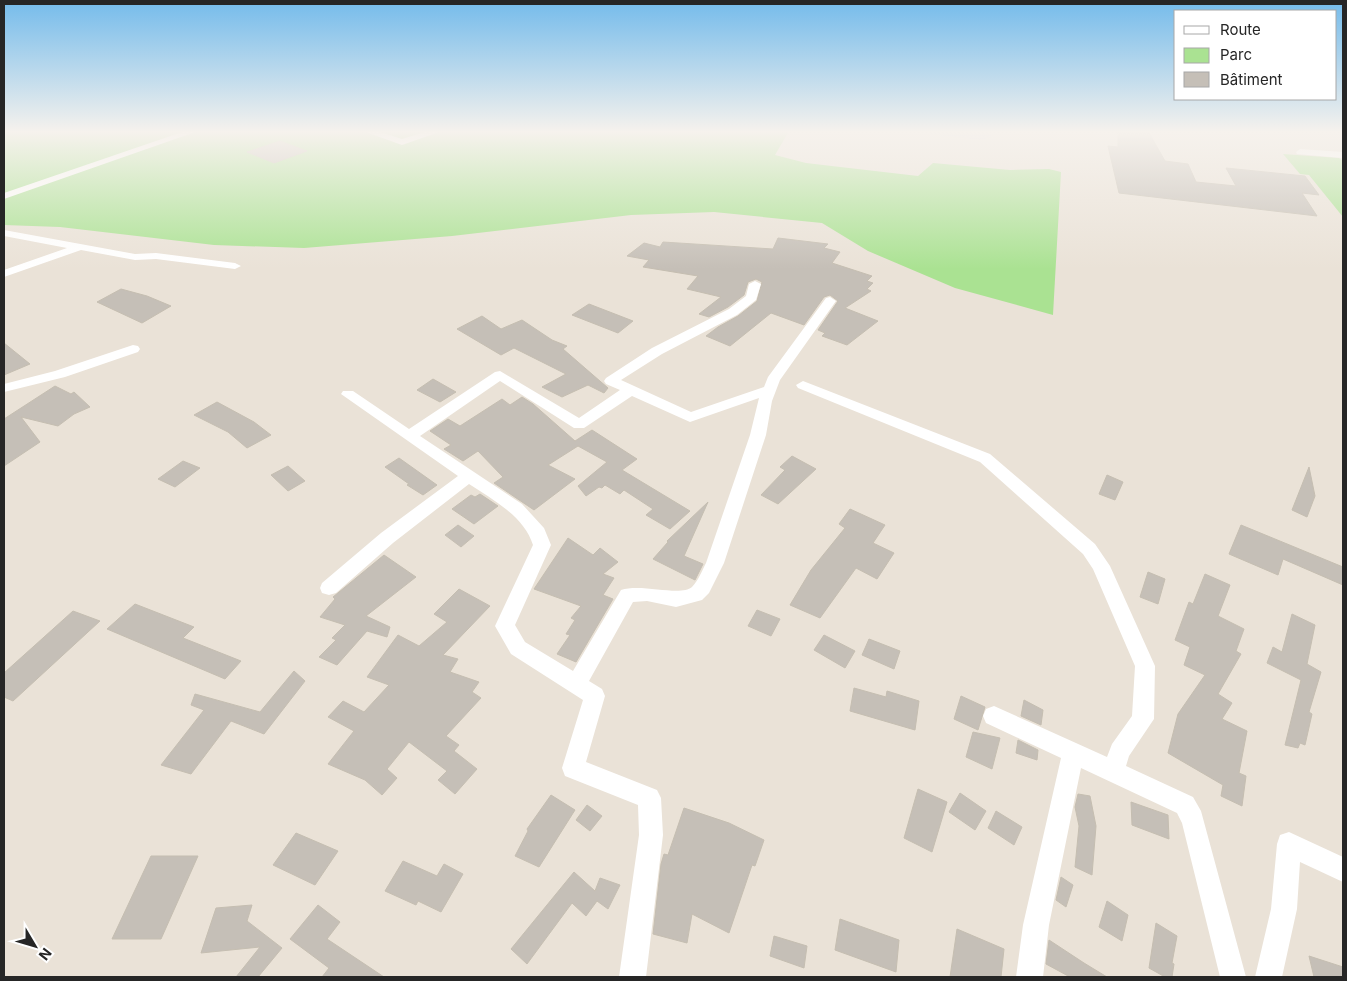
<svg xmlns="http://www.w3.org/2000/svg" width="1347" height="981" viewBox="0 0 1347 981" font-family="Inter,sans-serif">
	<rect width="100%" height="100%" fill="#eae2d7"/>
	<!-- industrial -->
	<path fill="#dbd8e1" d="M908,131H991V137L980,140Z"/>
	<!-- green -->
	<path fill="#aae292" d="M4,131H789L775,155L806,163L918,176L933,163L1010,170L1049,169L1061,172L1053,315L955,288L868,251L822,223L714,212L631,215L452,236L304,248L214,245L60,227L4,225Z
		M1283,154L1339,158L1343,161V217L1309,175L1300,174Z"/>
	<!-- building -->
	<path fill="#c5bfb7" stroke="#c5beb1" d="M1118,131H1148L1165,161L1188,164L1196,182L1236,186L1226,168L1305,176L1319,195L1302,193L1317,216L1119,193L1108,146L1118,147Z
		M280,141L307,151L274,163L247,152Z
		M778,238L828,244L824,248L840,252L832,263L872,276L867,281L873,283L867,289L871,291L845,308L878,321L847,345L822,336L825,333L818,330L838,301L830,295L824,297L804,325L771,313L730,346L706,336L718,327L738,316L757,301L762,282L756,279L748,282L744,295L728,307L709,317L699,314L721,297L687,289L698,276L643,267L649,260L627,256L644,243L660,247L663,242L773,249Z
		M121,289L147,296L171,306L142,323L97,302Z
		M589,304L633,321L618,333L572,315Z
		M482,316L501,329L522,320L552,340L567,346L563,349L608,388L604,393L588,385L562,397L542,387L566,374L514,348L501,355L457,329Z
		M4,343L30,364L4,375Z
		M433,379L456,392L440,402L417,390Z
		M55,386L71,394L74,392L90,407L74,414L58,426L21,417L40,442L4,466V419Z
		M522,397L533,404L575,441L592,430L637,459L622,470L690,511L670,529L646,515L653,509L624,490L620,494L605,485L602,488L599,487L586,496L578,486L607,462L578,446L548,465L575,479L534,510L494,483L503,477L478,451L463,461L444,449L451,445L430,431L448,419L460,426L502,399L510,405Z
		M217,402L254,422L271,435L247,448L228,432L194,415Z
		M792,456L816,469L778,504L761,495L785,470L780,467Z
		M399,458L437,485L423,495L407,485L409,484L385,467Z
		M183,461L200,468L175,487L158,479Z
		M288,466L305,481L288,491L271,475Z
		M1309,467L1315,496L1307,517L1292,510Z
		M1107,475L1123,482L1115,500L1099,494Z
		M480,494L498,506L474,524L452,509L471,495L475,497Z
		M708,502L684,556L703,564L695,580L653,559L668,542L667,541Z
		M850,509L885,525L873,543L894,553L877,579L856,568L820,618L790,605L811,570L845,528L839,524Z
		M458,525L474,536L461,547L445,535Z
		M1241,525L1343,567V585L1283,559L1278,575L1229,554Z
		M568,538L593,555L600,548L618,562L603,574L614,578L603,595L613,599L576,662L557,654L570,635L566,634L575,620L571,618L581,606L534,589Z
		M384,555L416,577L366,616L390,627L387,637L367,631L337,665L319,657L336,640L332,638L345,625L320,617L335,599L333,597Z
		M1148,572L1165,579L1158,604L1140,597Z
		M1205,574L1230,585L1218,616L1244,629L1236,651L1241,654L1218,694L1232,703L1222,719L1247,731L1239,773L1246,776L1242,806L1221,796L1223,785L1168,753L1178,714L1205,675L1184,665L1190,647L1175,640L1189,602L1193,604Z
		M459,589L490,606L443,655L458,659L450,672L479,682L472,692L481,698L446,736L459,745L454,751L477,769L455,794L438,780L447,771L409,742L387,769L397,778L382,795L365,780L328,764L354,731L328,717L343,701L364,712L389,685L367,677L398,635L419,646L447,622L434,614Z
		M135,604L194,627L183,638L241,661L225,679L107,629Z
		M757,610L780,619L771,636L748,626Z
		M73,611L100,621L13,701L4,697V673Z
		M1292,614L1315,625L1307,664L1321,672L1309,712L1312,714L1305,745L1300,743L1298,748L1285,745L1301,680L1267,663L1273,647L1282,652Z
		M824,635L855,651L845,668L814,650Z
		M869,639L900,651L894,669L862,655Z
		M294,671L305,681L264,734L231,721L191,774L161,765L204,710L191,705L195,694L260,712Z
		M854,688L886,697L887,691L919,701L915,730L850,711Z
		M961,696L985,707L978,730L954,719Z
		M1024,700L1043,710L1041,725L1021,716Z
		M973,732L1000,738L992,769L966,757Z
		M1018,740L1038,750L1037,760L1016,753Z
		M918,789L947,802L932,852L904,838Z
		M960,793L986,811L975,830L949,812Z
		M1078,794L1090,796L1096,826L1092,875L1075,867L1079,826L1075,807Z
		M551,795L575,810L539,867L515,856L528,831L527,829Z
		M1131,802L1168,815L1169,839L1132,825Z
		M587,805L602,816L590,831L576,820Z
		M684,808L729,823L764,840L755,866L752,865L729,933L692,914L687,943L653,934L661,864L664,854L668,855Z
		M996,811L1022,827L1014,845L988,828Z
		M296,833L338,851L315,885L273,865Z
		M151,856H198L161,939H112Z
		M403,861L437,876L444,864L463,874L441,912L418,901L416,905L385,891Z
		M574,872L595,891L600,878L620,885L608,909L597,901L586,916L572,903L527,964L511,949Z
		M1061,877L1073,885L1066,907L1056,900Z
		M1107,901L1128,915L1122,941L1099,927Z
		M252,905L247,921L282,948L258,977H236L260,947L201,953L216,908Z
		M318,905L340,922L327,939L384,977H322L329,968L290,939Z
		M840,919L899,940L896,972L835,950Z
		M1156,923L1177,936L1172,963L1174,964L1172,977H1165L1149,968Z
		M957,929L1004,949L1001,977H950Z
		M774,936L807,946L804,968L770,956Z
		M1049,940L1084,963L1107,977H1070L1046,964Z
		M1309,956L1343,967V977H1314Z"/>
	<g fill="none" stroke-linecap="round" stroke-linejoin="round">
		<!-- minor -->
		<path fill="#fff" fill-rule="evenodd" d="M185,131H198L4,199V193Z
			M363,131H377L402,139L428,131H442L402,145Z
			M1300,149L1343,152V158L1297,154L1296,152Z
			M4,230L135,254L156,253L235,263L241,266L235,269L156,259L135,260L81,250L4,277V270L67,248L4,236Z
			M755,281L761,284L756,300L737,315L662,354L621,380L691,412L764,387L768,377L826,298L830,297L836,301L780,380L772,401L766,435L724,563L709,593L702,600L676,607L647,601L633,602L589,681L602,689L605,696L586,762L657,790L661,798L663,835L646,977H619L639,835L638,805L565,776L562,768L583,700L511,654L495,626L533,545C524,516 493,500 469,484L393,543L336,593L329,595L322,593L320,588L322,583L381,533L458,476L341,394L343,391H353L409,429L495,372L500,371L579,418L620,390L606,384L604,381L606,378L652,348L729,309L746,296L749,284ZM500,381L574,428H584L632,396L690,422L759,398L750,435L706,563C702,571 698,581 692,587C680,597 642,583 621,590L573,671L525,642L515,625L551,545L544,528L522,504L420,436Z
			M133,345L138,346L140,349L138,352L65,377L4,392V384L55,371Z
			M803,381L990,454L1095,544L1110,566L1155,666L1154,719L1129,756L1126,766L1193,797L1201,811L1246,977H1220L1182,823L1177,813L1081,768L1049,925L1043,977H1016L1023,925L1061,758L986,723L983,716L986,709L994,706L1107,757L1112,744L1132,716L1135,666L1093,569L1083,554L980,462L798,388L796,385Z
			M1289,832L1343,857V882L1300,862L1297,909L1282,977H1255L1271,909L1277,844L1280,835Z"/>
	</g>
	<!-- sky -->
	<linearGradient id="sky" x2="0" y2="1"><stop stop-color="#74bbeb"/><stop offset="0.49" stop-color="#f6f2ed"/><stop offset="1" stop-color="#f6f2ed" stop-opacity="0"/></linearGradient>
	<rect width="1347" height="269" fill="url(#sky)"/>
	<!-- border -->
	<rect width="1347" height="981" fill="none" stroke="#262626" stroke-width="10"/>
	<!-- legend -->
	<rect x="1174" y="10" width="162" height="90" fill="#ffffff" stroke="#a8a8a8"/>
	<rect x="1184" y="26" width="25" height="8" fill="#ffffff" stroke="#a8a8a8"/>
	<text x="1220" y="35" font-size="15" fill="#262626">Route</text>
	<rect x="1184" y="48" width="25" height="15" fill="#aae292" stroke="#a8a8a8"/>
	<text x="1220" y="60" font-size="15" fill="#262626">Parc</text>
	<rect x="1184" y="72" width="25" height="15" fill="#c5bfb7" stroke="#a8a8a8"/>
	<text x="1220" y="85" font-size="15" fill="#262626">Bâtiment</text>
	<!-- north arrow -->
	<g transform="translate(35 946) rotate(128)" stroke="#ffffff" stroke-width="4" paint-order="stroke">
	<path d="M0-4L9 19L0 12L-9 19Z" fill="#262626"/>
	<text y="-8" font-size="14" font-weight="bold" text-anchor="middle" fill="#262626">N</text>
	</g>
</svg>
